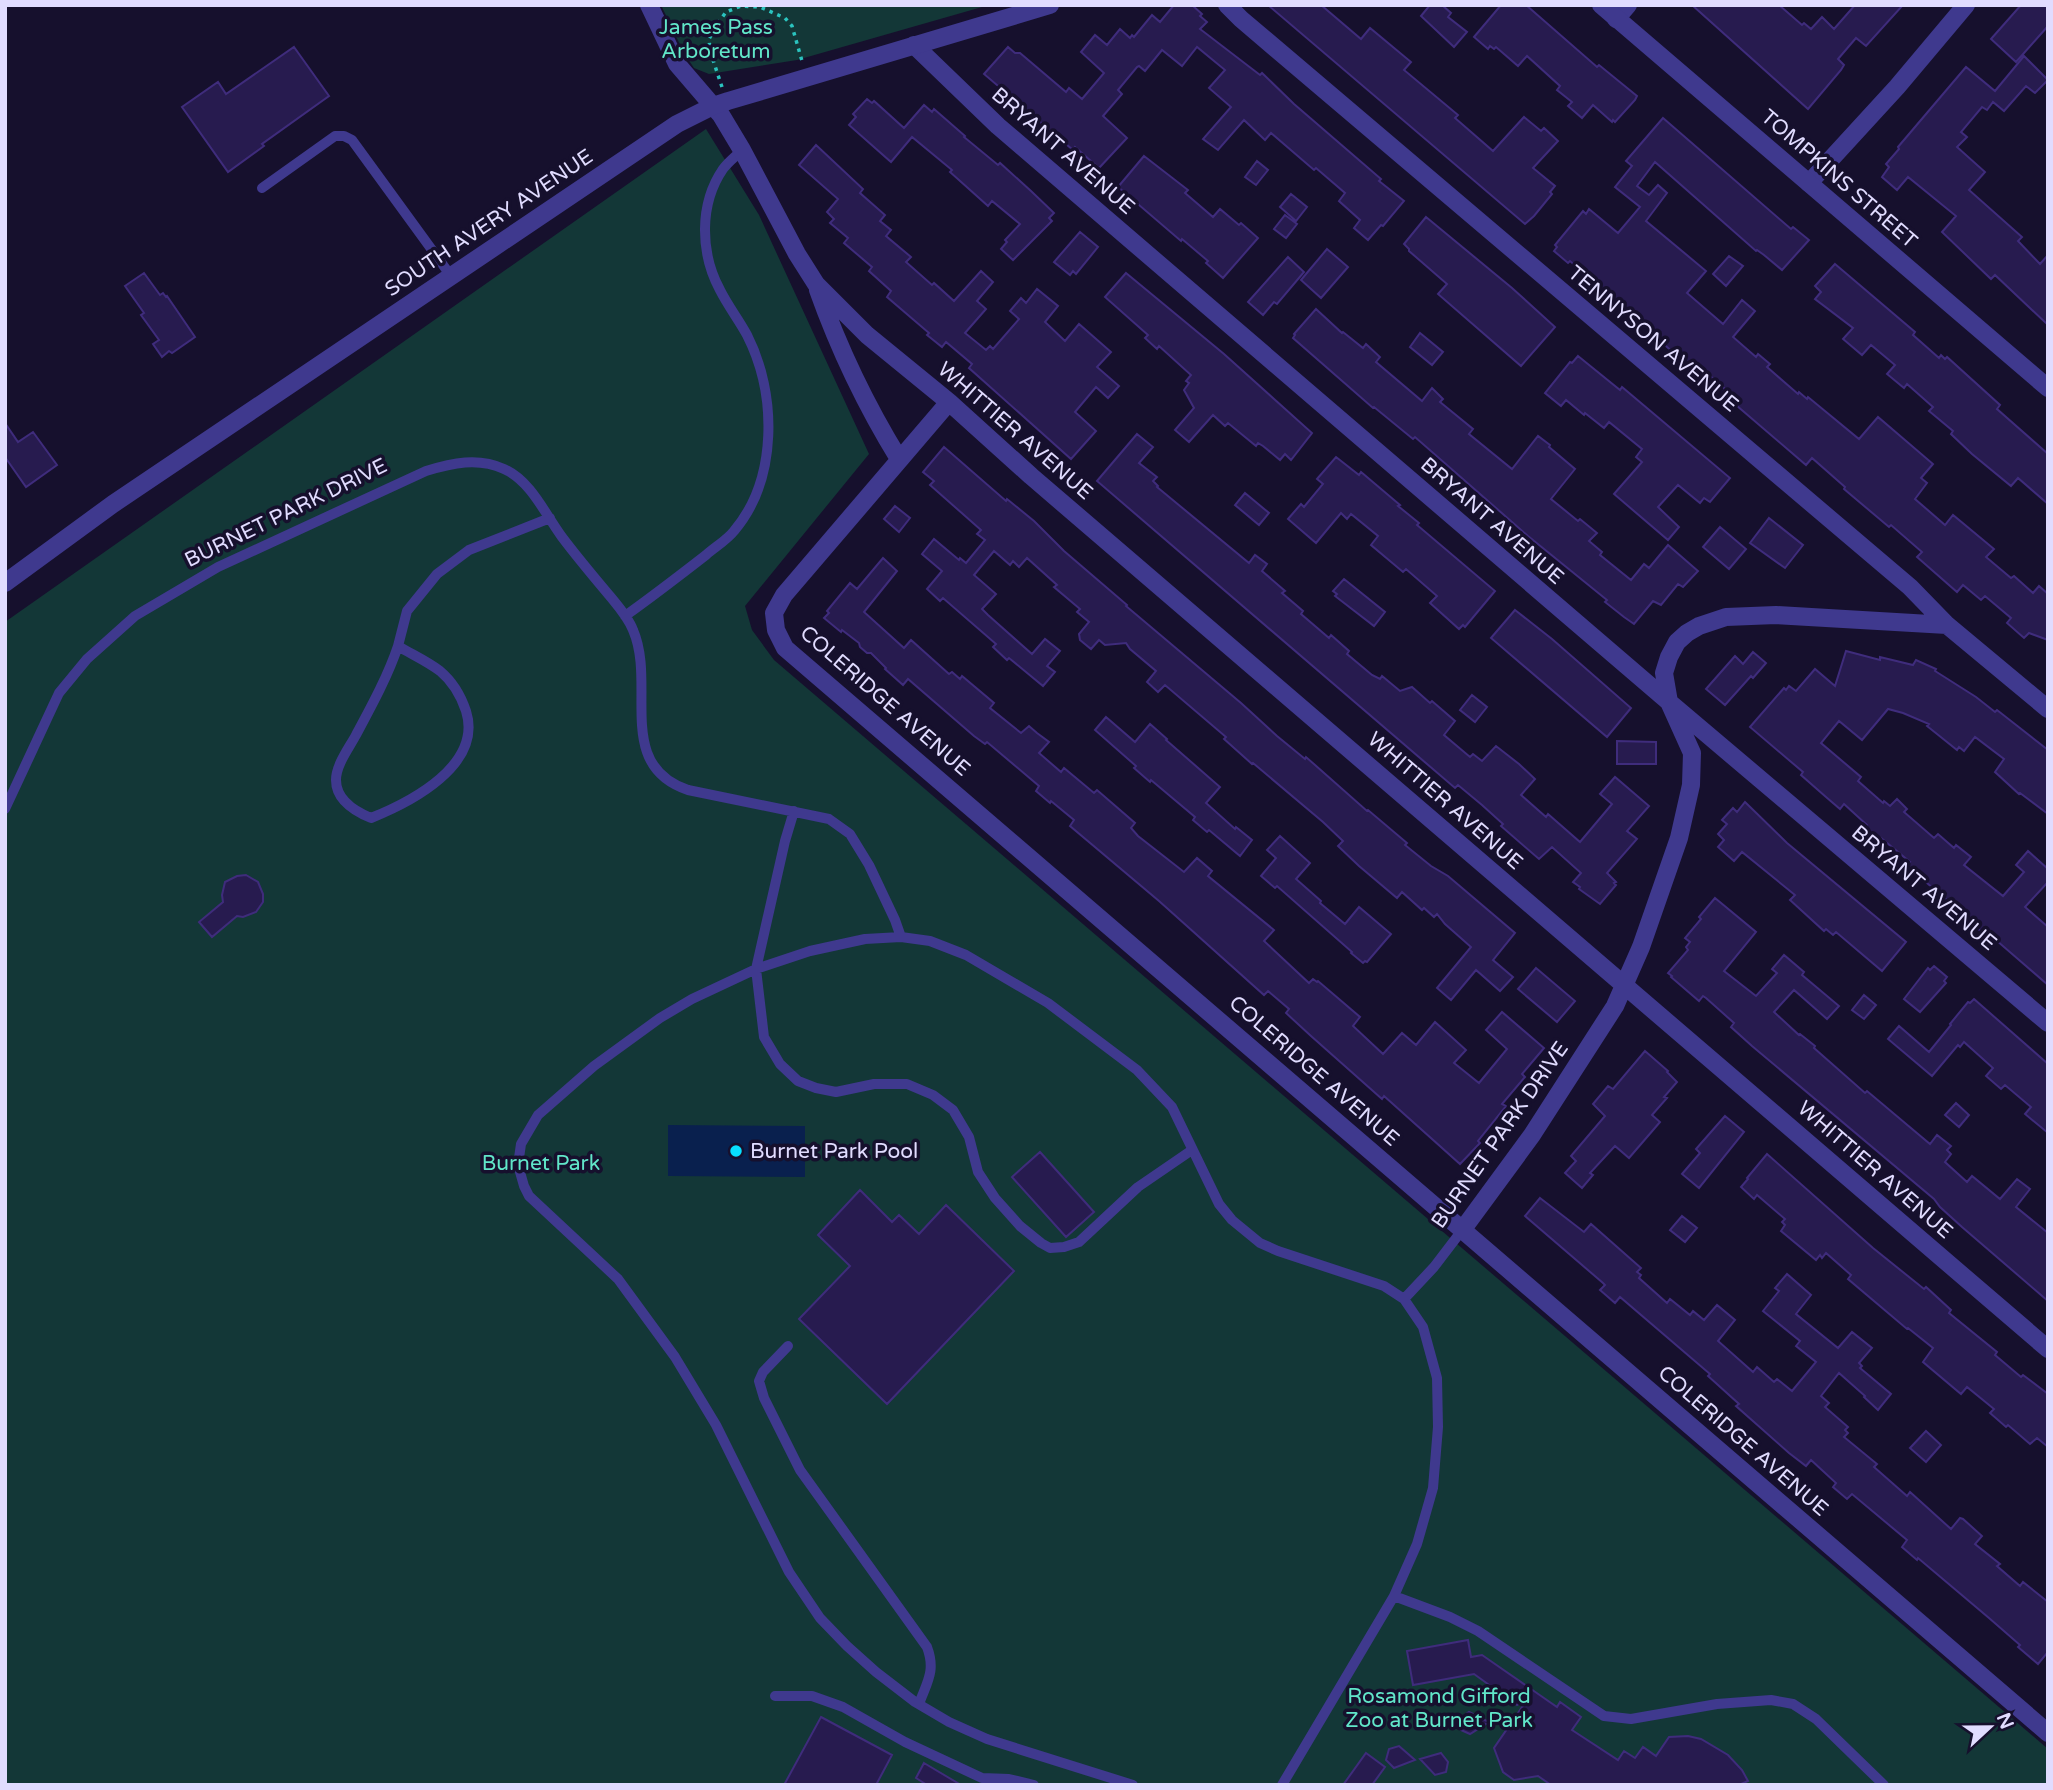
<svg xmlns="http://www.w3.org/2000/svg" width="2053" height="1790" viewBox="0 0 2053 1790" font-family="'Varela Round',sans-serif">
	<rect width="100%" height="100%" fill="#16102d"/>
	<!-- green -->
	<path fill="#133737" d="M661,5H989L797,60L709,74L694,68L684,53Z
		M706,129L759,215L869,454L745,606L752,630L774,660L2048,1749V1785H5V622Z"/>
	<!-- water -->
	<path fill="#09204e" d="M668,1125L805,1126V1177L668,1176Z"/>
	<!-- building -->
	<path fill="#271b4f" stroke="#3f2c7c" stroke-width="2" d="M1174,5H1192L1202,14L1200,16L1207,22L1200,29L1260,75L1262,73L1294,104L1381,179L1379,181L1404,201L1383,226L1381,225L1368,240L1354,228L1360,220L1339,201L1345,193L1316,168L1314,170L1271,133L1265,140L1244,120L1218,150L1203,139L1231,107L1209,88L1225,70L1197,47L1182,66L1162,50L1145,71L1139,66L1137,67L1118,90L1122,94L1103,116L1127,138L1099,168L1075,147L1073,150L984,74L1008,47L1015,53H1020L1066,92L1069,88L1082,99L1104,73L1081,52L1095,35L1107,45L1120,29L1130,38L1132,35L1134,37L1152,15L1160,22Z
		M1268,5H1321L1361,39L1370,28L1411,62L1404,70L1458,115L1455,118L1493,151L1524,117L1541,131L1544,128L1558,141L1533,168L1555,186L1550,192L1552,194L1534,216L1525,224Z
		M1430,5H1442L1451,13L1448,17L1467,32L1454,47L1421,16Z
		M1501,5H1526L1597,67L1599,65L1637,96L1635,100L1615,122L1613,120L1612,122L1593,105L1582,118L1568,106L1572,102L1557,90L1560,86L1527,56L1518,66L1496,47L1494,49L1490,46L1488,49L1474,37Z
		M1692,5H1779L1802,25L1804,23L1811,29L1822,17L1834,29L1855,5H1903L1866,46L1856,38L1838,59L1844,65L1841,70L1808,109Z
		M2021,5H2048V26L2016,62L1991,39Z
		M294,47L329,96L262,144L264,146L228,172L182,107L218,82L226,94Z
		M2024,56L2048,80L2035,93L2026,86L2004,111L1993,102L1987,110L1982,107L1961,132L1967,137L1957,147L1985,172L1969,190L2022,237L2018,241L2040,264L2048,255V325L1995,275L1991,279L1942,232L1956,216L1908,177L1897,190L1882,177L1889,167L1886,164L1899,149L1898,147L1966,67L1995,91Z
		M867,99L872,103L874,101L904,128L924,105L932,112L934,109L965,136L964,137L998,165L1000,163L1031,191L1054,213L1049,218L1052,221L1013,260L1001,249L1007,242L1005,240L1020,224L992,201L988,206L950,172L952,170L912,137L891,162L849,125L856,117L853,114Z
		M1663,118L1791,229L1793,227L1809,240L1782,270L1764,255L1757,250L1756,251L1655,162L1637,186L1649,195L1658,185L1667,193L1646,221L1706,271L1687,293L1723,324L1742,300L1755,311L1733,337L1756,357L1758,354L1770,364L1767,367L1798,394L1799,392L1807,399L1808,397L1859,439L1878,417L1933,464L1921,478L1927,483L1915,499L1945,525L1953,515L1994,549L1986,557L2011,578L2014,576L2033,593L2039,586L2048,594V640L2029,633L2024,638L2007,623L2011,618L1985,596L1981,600L1963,585L1957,592L1917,557L1922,552L1891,525L1889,527L1844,489L1845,487L1812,458L1806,465L1722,393L1725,389L1702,369L1698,374L1659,340L1660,338L1570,261L1568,263L1554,251L1557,247L1555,245L1583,211L1586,214L1589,209L1618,233L1640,207L1615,187L1632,166L1626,161Z
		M816,145L863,189L860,193L885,215L880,221L891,230L886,236L911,257L906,262L932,285L934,283L954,301L981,271L993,282L977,301L986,309L965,333L986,350L990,346L993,349L1019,319L1010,311L1021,298L1026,303L1037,289L1058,306L1045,322L1065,341L1079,324L1111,352L1097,367L1119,386L1108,398L1096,387L1075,412L1096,431L1071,459L969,368L972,364L946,342L942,347L927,335L929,333L887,297L891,291L869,271L872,267L844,243L848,238L830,223L834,219L827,212L838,199L799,165Z
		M1144,156L1188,190L1185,193L1213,217L1220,209L1239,225L1241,223L1258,238L1223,278L1206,263L1208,261L1182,239L1181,241L1118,187Z
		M1257,161L1268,170L1256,185L1245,177Z
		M1291,194L1307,207L1296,221L1280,207Z
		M1285,215L1297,224L1286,238L1274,229Z
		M1426,217L1512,288L1555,327L1521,366L1438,294L1447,284L1409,251V249L1404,244Z
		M1080,232L1098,247L1076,274L1073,271L1070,275L1054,262Z
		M1327,249L1348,267L1321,298L1301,280Z
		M1729,256L1743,266L1726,286L1713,274Z
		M1288,257L1304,272L1277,304L1274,302L1263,315L1248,302Z
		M1835,264L1915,332L1913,335L1939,358L1941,355L1945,359L1947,357L2000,405L1997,409L2048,454V504L2018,478L2011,486L1972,454L1951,434L1953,431L1929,411L1933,407L1907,384L1904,388L1887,374L1895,365L1871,345L1862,355L1843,339L1853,328L1815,299L1821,292L1815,286Z
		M144,273L160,295L163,293L166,297L167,296L195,337L172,353L169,351L162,357L153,344L159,340L141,315L144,313L125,286Z
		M1126,273L1224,354L1312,433L1291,460L1285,454L1280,460L1263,446L1258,443L1256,446L1228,423L1225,426L1213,415L1189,442L1175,430L1194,408L1184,390L1189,383L1186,381L1191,375L1159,346L1157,349L1145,338L1148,335L1105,297Z
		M1316,309L1342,333L1343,332L1363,348L1366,344L1380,357L1376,362L1422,401L1432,388L1443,399L1440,402L1473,429L1469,434L1512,469L1538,436L1550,445L1549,447L1575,469L1551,499L1578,521L1580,519L1597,533L1589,541L1602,552L1600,555L1631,580L1644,564L1649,568L1668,545L1698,571L1683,587L1678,584L1661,605L1653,601L1634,624L1624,617L1605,602L1607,600L1528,536L1415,437L1413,439L1374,407L1373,408L1293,338L1295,335L1294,334Z
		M1420,333L1443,352L1432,365L1410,347Z
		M1578,356L1620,390L1622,387L1730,478L1710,502L1704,498L1700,503L1678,485L1658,507L1679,527L1668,540L1614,494L1642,462L1636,457L1642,449L1609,422L1604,428L1585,413L1584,415L1566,400L1561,406L1545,393L1570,362L1572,363Z
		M5,423L18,442L33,432L57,465L26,487L5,457Z
		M1137,434L1153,447L1139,463L1157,477L1153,481L1158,486L1157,487L1249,563L1255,555L1267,564L1262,571L1285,591L1282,593L1303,611L1301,614L1329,638L1331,635L1349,651L1347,654L1372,675L1380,679L1382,676L1400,691L1412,687L1430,703L1432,701L1455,721L1444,735L1470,757L1473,754L1482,761L1496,746L1519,764L1535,779L1521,795L1546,817L1548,814L1580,842L1612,804L1600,794L1615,777L1649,806L1627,831L1637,839L1607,873L1616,882L1614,883L1616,885L1600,904L1579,889L1580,887L1573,882L1581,873L1552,847L1539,859L1501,826L1503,824L1482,805L1458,785L1455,788L1097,481Z
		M944,447L1006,501L1007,499L1034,521L1064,551L1127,605L1126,606L1241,703L1277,736L1305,759L1306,757L1367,811L1368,810L1407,843L1405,845L1431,866L1448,876L1515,933L1493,960L1513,977L1500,991L1476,970L1451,1000L1437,988L1471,947L1445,924L1437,914L1434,917L1424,908L1422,910L1402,892L1397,898L1359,866L1338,846L1343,841L1323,822L1253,763L1252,764L1224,739L1226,737L1165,685L1158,692L1147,682L1156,671L1130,649L1126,643L1105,645L1099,640L1091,649L1080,640L1079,634L1089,622L1077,612L1080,609L1054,587L1057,585L1027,558L1019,567L1013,561L1010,565L994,551L974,575L996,594L982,609L988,615L1032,654L1045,639L1060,651L1047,666L1055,672L1043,686L1009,658L1007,660L993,647L996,644L943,598L940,601L927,589L942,571L922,554L934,539L959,560L960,558L966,563L985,540L977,534L981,530L930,485L934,481L923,472Z
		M1336,457L1359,475L1361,472L1400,505L1398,506L1419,523L1417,525L1495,591L1465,627L1463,625L1459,629L1430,603L1437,596L1406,569L1403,572L1371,545L1378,536L1351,514L1347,519L1341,513L1316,543L1288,519L1301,504L1304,507L1323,484L1317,479Z
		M1245,493L1269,513L1259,525L1235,505Z
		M895,506L910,518L899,532L884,519Z
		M1769,518L1803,545L1785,568L1750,543Z
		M1720,527L1746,549L1729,569L1703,547Z
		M883,558L897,571L864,612L904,648L911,640L949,674L952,672L960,679L962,676L994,703L990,708L1021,733L1029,726L1037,733L1049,742L1039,753L1061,772L1064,768L1094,793L1097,790L1135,823L1131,828L1138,836L1184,872L1197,858L1212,871L1208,876L1274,930L1264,941L1309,983L1313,979L1317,982L1318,981L1360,1017L1353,1026L1383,1054L1402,1033L1416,1045L1435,1022L1466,1050L1454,1063L1479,1083L1507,1049L1486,1030L1502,1012L1544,1048L1522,1074L1525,1077L1502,1104L1506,1106L1478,1141L1480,1143L1460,1164L1384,1096L1382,1099L1311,1036L1286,1013L1289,1009L1268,991L1264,995L1159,901L1070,826L1074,820L1051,801L1050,803L1036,791L1039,786L987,742L985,744L974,736L908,679L903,685L885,669L886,668L871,653H867L860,647L859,643L842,630L841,632L824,618L829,613L827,611L850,583L857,589Z
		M1344,579L1385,612L1374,626L1335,596L1337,594L1333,591Z
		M1515,610L1552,639L1631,708L1607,737L1491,638Z
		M1846,651L1880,660V657L1913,665L1916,660L1936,669L1935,671L1976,697L1995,712L1997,710L2048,750V814L2020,793L2019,794L1995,772L2004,759L1975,737L1964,751L1959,747L1957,750L1927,726L1929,724L1903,713L1888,709L1862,740L1839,721L1821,743L1861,777L1858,781L1883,803L1884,801L1890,806L1897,799L1907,809L1904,812L1934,838L1938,834L1954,848L1956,845L1971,857L1964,865L2003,896L2024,872L2016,865L2028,851L2048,869V882L2025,907L2048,927V985L1996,940L1994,942L1945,902L1947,900L1907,866L1910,862L1881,838L1878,842L1863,829L1867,825L1844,804L1840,809L1826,797L1801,775L1803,772L1750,727L1784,688L1786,690L1789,686L1796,691L1815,669L1835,686Z
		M1753,652L1766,663L1753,678L1751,676L1725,705L1706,689L1735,656L1743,664Z
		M1472,695L1487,707L1475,722L1460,710Z
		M1106,717L1135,742L1150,724L1167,739L1166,740L1220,787L1206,803L1235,829L1236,827L1252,840L1240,856L1209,830L1207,832L1193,820L1195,817L1151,780L1150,782L1134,768L1136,766L1095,730Z
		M1617,741L1656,742V764H1617Z
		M1745,802L1787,843L1906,942L1882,971L1836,932L1833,935L1826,929L1824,931L1790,900L1795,895L1742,852L1734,861L1718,847L1724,840L1718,834L1727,824L1722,820L1733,808L1737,812Z
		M1280,836L1310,863L1296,879L1321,901L1320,903L1345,924L1359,907L1391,934L1367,962L1365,961L1363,963L1351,953L1352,952L1277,886L1275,888L1261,876L1276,858L1267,850Z
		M246,875L258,882L263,894V902L256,912L243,917L237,916L212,937L199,922L223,902L222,895L225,882L237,876Z
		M1715,898L1756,932L1724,971L1756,996L1777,973L1772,969L1784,955L1804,972L1802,975L1839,1006L1827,1019L1794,990L1774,1012L1799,1035L1800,1034L1815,1046L1814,1048L1865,1093L1867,1091L1930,1144L1937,1135L1951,1146L1947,1150L1951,1154L1945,1162L1967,1182L1972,1176L2000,1199L2017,1179L2030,1189L2016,1207L2048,1233V1301L1962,1227L1940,1207L1934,1199L1752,1046L1731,1027L1734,1023L1706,998L1703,996L1699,1001L1671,977L1672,976L1668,973L1688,950L1686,947L1690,942L1685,938L1701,919L1699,917Z
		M1934,966L1947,977L1944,981L1946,983L1920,1012L1904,999L1928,968L1930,970Z
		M1536,968L1575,1001L1557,1022L1518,989Z
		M1864,995L1876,1005L1864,1019L1852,1010Z
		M1974,999L2048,1064V1133L2025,1114L2031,1107L2005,1085L2001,1089L1986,1076L1993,1068L1964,1042L1960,1047L1958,1045L1932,1076L1888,1039L1899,1026L1929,1052L1951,1025L1950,1024L1968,1002L1970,1003Z
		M1645,1051L1668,1071L1667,1072L1677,1082L1664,1097L1667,1098L1652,1115L1660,1122L1629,1158L1615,1146L1590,1173L1593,1175L1582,1188L1565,1173L1576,1161L1571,1156L1605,1116L1593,1104L1608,1086L1613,1089Z
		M1956,1103L1969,1115L1959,1127L1945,1115Z
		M1725,1116L1744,1132L1699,1188L1682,1174L1700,1153L1696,1149Z
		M1040,1152L1094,1212L1066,1237L1012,1177Z
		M1767,1154L1873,1248L1924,1289L1926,1287L1951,1310L1949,1313L1997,1352L1995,1355L2021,1377L2023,1375L2048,1394V1447L2037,1438L2030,1444L2008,1425L2006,1427L1990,1413L1994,1409L1967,1387L1961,1394L1923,1362L1933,1348L1908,1328L1907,1329L1848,1279L1851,1275L1826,1253L1822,1258L1820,1255L1816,1260L1781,1231L1785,1225L1782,1222L1785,1219L1757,1195L1754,1199L1741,1187L1748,1179L1747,1178Z
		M860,1190L892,1222L899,1215L919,1234L946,1205L1014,1271L887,1404L799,1319L850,1266L818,1235Z
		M1540,1198L1584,1232L1591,1224L1641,1268L1637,1272L1641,1275L1639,1278L1667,1303L1670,1299L1690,1315L1693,1311L1704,1320L1717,1305L1735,1320L1718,1341L1753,1372L1757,1367L1774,1382L1777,1379L1792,1391L1816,1362L1796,1346L1800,1341L1763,1311L1779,1291L1775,1288L1787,1274L1811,1295L1796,1314L1838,1348L1852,1332L1872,1348L1859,1363L1862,1366L1860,1368L1891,1394L1878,1410L1864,1397L1865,1396L1839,1373L1821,1396L1829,1403L1825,1407L1848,1427L1845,1430L1848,1433L1844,1437L1877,1464L1874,1467L1907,1496L1910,1492L1951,1529L1960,1518L1963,1519L1982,1536L1975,1544L2000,1564L1997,1566L2020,1586L2023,1582L2048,1602V1652L2038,1664L2018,1647L2020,1645L1989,1618L1918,1558L1917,1560L1902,1547L1907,1540L1852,1494L1847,1499L1833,1487L1836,1483L1811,1460L1806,1466L1789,1453L1736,1406L1739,1404L1708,1376L1710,1374L1620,1297L1615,1303L1600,1290L1605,1285L1603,1283L1525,1216Z
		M1682,1216L1697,1228L1685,1242L1670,1230Z
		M1926,1431L1941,1445L1926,1462L1910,1448Z
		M1468,1640L1471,1657L1482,1655L1557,1707L1560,1702L1581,1717L1572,1730L1618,1760L1624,1751L1635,1758L1643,1747L1656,1756L1669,1737L1688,1736L1701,1739L1728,1755L1742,1770L1748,1781L1739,1785H1551L1538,1776L1514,1780L1503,1772L1494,1748L1529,1697L1517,1705L1474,1674L1413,1685L1407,1651Z
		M1469,1712L1489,1722L1470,1734L1461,1730L1460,1718Z
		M821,1717L892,1755L876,1785H784Z
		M1399,1746L1415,1760L1394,1768L1386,1760L1389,1749Z
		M1366,1753L1385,1767L1372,1785H1343Z
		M1441,1753L1448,1762L1446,1772L1435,1775L1420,1759Z
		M924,1763L961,1785H927L916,1778Z"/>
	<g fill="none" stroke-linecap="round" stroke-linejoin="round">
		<!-- path -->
		<path stroke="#2bc4bf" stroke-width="3.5" stroke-dasharray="3.5 5" stroke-linecap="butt" d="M722,87L710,51L709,39L716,26L726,12L741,6L760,7L785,18L792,26L802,61"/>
		<!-- service -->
		<path stroke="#3f398e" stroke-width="10" d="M262,188L335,136H344L352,140L451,276
			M625,616C653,596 679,576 706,555C715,547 727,540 734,531C778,479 777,394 747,335C739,320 728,306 720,290C700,253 699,204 723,169C728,162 736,156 742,150
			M398,646C388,676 371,707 356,735C349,748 336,765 336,780C336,800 354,811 371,818C411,802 483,765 466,711C461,696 452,681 440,671C427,661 411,654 398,646L407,611L437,574L469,550L550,518
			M5,809L59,693L87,659L135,616L218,567L426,471C452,463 478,457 504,469C531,481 545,514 562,537C577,557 593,576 609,595C618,606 628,617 633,630C657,685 614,765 688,790L829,819L850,834L869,865L895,920L901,937
			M794,811L785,841L756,969L764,1037L780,1064L798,1081L816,1088L836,1092L874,1084H907L933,1095L953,1110L969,1137L978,1172L995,1198L1020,1226L1041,1243L1050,1248L1064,1247L1079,1242L1138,1187L1192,1150
			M1404,1299L1434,1267L1463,1229
			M788,1346L763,1372L759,1381L764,1398L800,1470L927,1647C936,1671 927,1682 919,1704
			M1394,1596L1450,1617L1478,1631L1604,1716L1631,1719L1717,1704L1771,1700L1793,1704L1816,1719L1884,1785
			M775,1696H812L843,1707L905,1742L982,1778L1009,1779L1034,1785
			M1133,1785L987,1739L949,1722L915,1702L876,1672L847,1646L820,1618L789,1572L716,1425L675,1357L618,1279L529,1196L524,1186L518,1165L521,1144L538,1115L594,1066L660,1018L692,999L756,969L810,951L865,939L901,937L930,941L966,955L1048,1003L1137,1070L1172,1107L1219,1204L1232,1220L1260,1243L1278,1251L1384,1286L1404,1299L1423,1327L1437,1378L1438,1427L1433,1488L1417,1544L1394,1596L1282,1785"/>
		<!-- minor -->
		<path stroke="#3f398e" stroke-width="18" d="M1227,5L1241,19L1910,587L1947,625L2048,709
			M1616,19L1628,5
			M914,45L998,126L1669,702L2048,1023
			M713,106L721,115L742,150L797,254L816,284L867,335L949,402L1031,476L2048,1349
			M1809,183L1897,87L1966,5
			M818,290C839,349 867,407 899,459
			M949,402L784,595L774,613L776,630L785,648L2048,1733
			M1463,1229L1532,1135L1615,1006L1641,947L1679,838L1691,785L1692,753L1669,702L1664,673L1669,657L1677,642L1687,633L1699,626L1726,617L1776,615L1947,625"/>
		<!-- tertiary -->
		<path stroke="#3f398e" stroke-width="18" d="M649,5L677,64L713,106
			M1601,5L2048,388
			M5,583L113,504L677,124L713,106L728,101L1050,5"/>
	</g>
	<!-- markers -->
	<circle fill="#08dfff" stroke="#16102d" stroke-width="2.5" cx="736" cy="1151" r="7"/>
	<g text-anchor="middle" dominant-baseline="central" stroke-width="7" stroke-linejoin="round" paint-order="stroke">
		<!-- park labels -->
		<g font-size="21" fill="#61e6c9" stroke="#16102d">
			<text x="716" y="27">James Pass<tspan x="716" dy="24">Arboretum</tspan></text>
			<text x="541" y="1163">Burnet Park</text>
			<text x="1439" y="1696">Rosamond Gifford<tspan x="1439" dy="24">Zoo at Burnet Park</tspan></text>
		</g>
		<!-- street labels -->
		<g font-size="21" fill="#e1dcff" stroke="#16102d">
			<text transform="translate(1063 151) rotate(41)">BRYANT AVENUE</text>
			<text transform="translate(1839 179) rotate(41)">TOMPKINS STREET</text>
			<text transform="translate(489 223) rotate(-34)">SOUTH AVERY AVENUE</text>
			<text transform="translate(1653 339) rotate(40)">TENNYSON AVENUE</text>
			<text transform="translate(1015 431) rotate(41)">WHITTIER AVENUE</text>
			<text transform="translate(286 513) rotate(-26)">BURNET PARK DRIVE</text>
			<text transform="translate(1492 521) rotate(41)">BRYANT AVENUE</text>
			<text transform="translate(885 701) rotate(41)">COLERIDGE AVENUE</text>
			<text transform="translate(1445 801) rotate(41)">WHITTIER AVENUE</text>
			<text transform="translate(1924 888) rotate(40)">BRYANT AVENUE</text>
			<text transform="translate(1314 1071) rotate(41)">COLERIDGE AVENUE</text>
			<text transform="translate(1500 1135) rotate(-55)">BURNET PARK DRIVE</text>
			<text transform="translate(1875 1170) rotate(41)">WHITTIER AVENUE</text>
			<text transform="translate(1743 1441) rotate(41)">COLERIDGE AVENUE</text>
		</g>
		<!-- poi labels -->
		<g font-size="21" fill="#e1dcff" stroke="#16102d" text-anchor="start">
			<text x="750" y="1151">Burnet Park Pool</text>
		</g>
	</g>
	<!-- border -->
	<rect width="2053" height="1790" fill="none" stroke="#e1dcff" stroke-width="14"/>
	<!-- north arrow -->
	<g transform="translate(1990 1727) rotate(68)" stroke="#16102d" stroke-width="5" paint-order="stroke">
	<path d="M0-5L12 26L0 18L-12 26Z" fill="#e1dcff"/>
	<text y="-10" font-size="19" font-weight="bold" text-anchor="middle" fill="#e1dcff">N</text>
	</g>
</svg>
